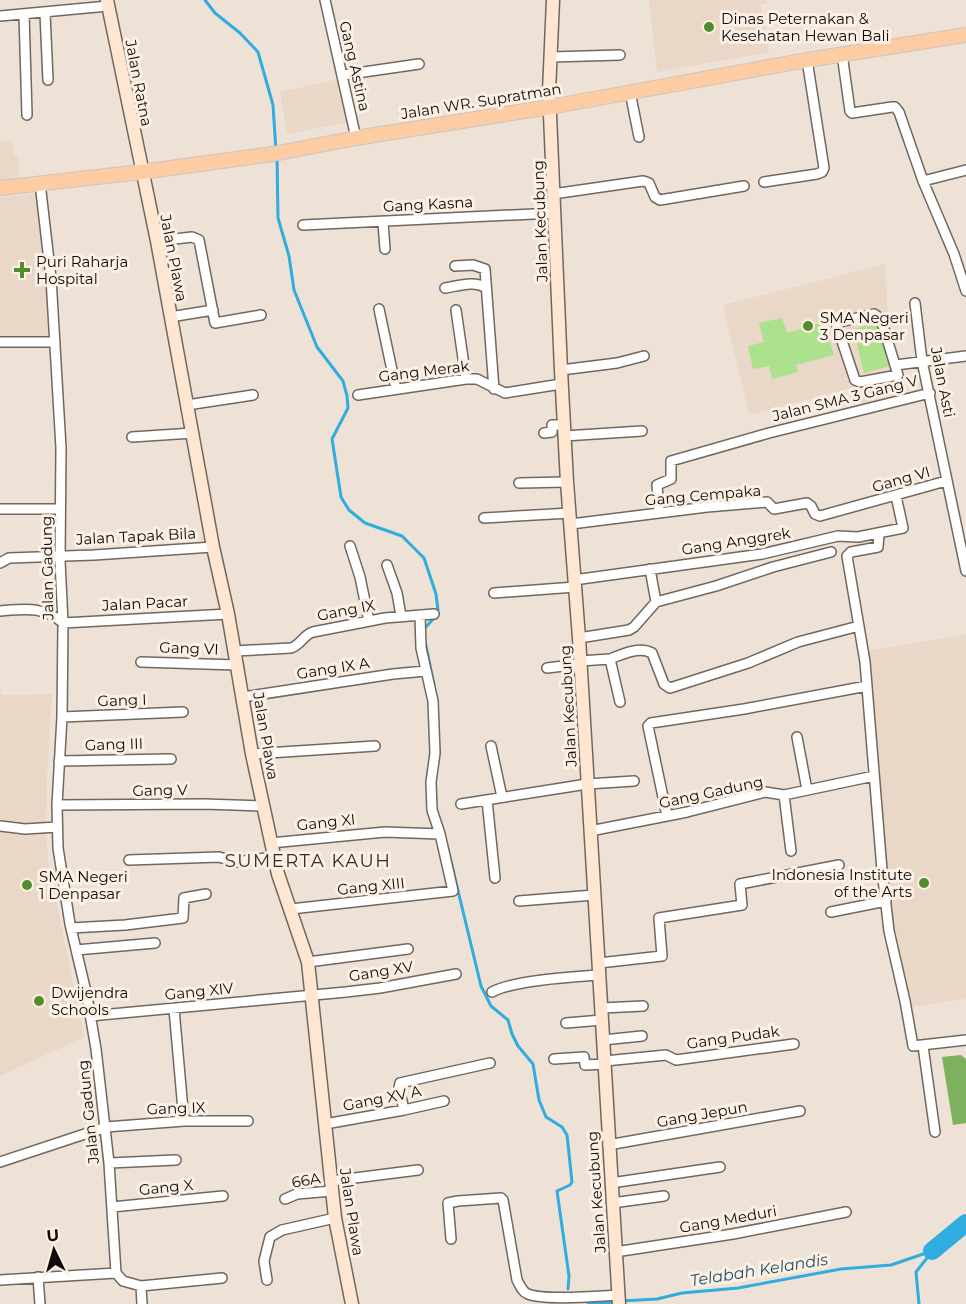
<svg xmlns="http://www.w3.org/2000/svg" width="966" height="1304" viewBox="0 0 966 1304" font-family="Montserrat,sans-serif">
	<rect width="100%" height="100%" fill="#eee2d7"/>
	<!-- built -->
	<path fill="#e9d7c7" d="M649,0H767L768,3L761,4L769,52L657,72Z
		M339,79L350,122L287,134L280,92Z
		M0,141H13L14,155H18L19,178L0,180Z
		M38,194L50,340L0,342V197Z
		M885,264L890,348L897,380L892,382L895,397L861,406L856,387L749,415L723,305Z
		M966,635V999L910,1007L891,951L863,651Z
		M0,686L1,695L52,694L47,780L46,826L48,860L84,1037L0,1076Z"/>
	<!-- green -->
	<path fill="#ace28d" d="M782,318L787,333L824,322L834,355L796,365L798,372L772,379L769,366L753,369L748,346L764,342L759,323Z
		M879,322L890,366L864,373L853,329Z"/>
	<!-- forest -->
	<path fill="#7db15e" d="M961,1055L966,1059V1123L953,1125L942,1057Z"/>
	<g fill="none" stroke-linecap="round" stroke-linejoin="round">
		<!-- stream -->
		<path stroke="#2fadde" stroke-width="3" d="M205,0L215,13L240,33L258,52L273,105L276,151
			M277,157L278,218L289,256L294,290L317,347L343,381L347,396L348,408L332,439L341,497L349,510L365,523L402,536L424,558L436,594L438,610L436,616L424,629
			M425,641L434,685
			M447,845L481,986L491,1006L508,1020L512,1034L518,1046L533,1064L539,1100L546,1117L562,1127L567,1135L572,1182L570,1185L557,1191L569,1276L568,1289
			M621,1301L657,1299L682,1293L738,1288L841,1269L891,1265L932,1251
			M588,1304L615,1302
			M919,1304L916,1272L931,1253"/>
		<!-- river -->
		<path stroke="#2fadde" stroke-width="18" d="M932,1251L966,1223"/>
		<!-- street casing -->
		<g stroke="#72675e" stroke-width="12">
			<path id="street" d="M325,0L356,138
				M45,13L48,80
				M24,14L27,115
				M0,16L108,6
				M842,54L850,111L852,113L892,107H895L899,112L923,181L954,254L966,291
				M551,57L620,55
				M343,75L419,64
				M630,92L639,137
				M923,181L966,170
				M764,182L817,174L822,172L824,168L807,60
				M40,183L51,278L61,448L60,561L63,623L62,717L57,805L58,848L70,924L87,996L96,1049L109,1163L116,1273
				M553,194L643,181L649,183L655,197L660,200L744,186
				M383,222L385,249
				M303,225L554,213
				M157,241L192,237L199,240L215,323L261,315
				M455,266L473,265L485,269L494,389
				M445,288C458,286 475,280 486,288
				M915,303L922,361L966,571
				M379,309L396,389
				M456,310L466,379
				M874,314L881,319L898,375L860,382L855,380L837,326L840,322Z
				M170,317L213,310
				M0,342H55
				M896,365L966,356
				M561,370L617,363L644,356
				M358,395L466,379H477L505,393L561,384
				M187,405L253,395
				M544,433L552,432V425H564
				M564,436L642,431
				M132,437L193,433
				M519,483L567,482
				M0,509H60
				M659,513L657,485L671,479V461L769,433L930,393
				M484,518L570,513
				M571,524L707,507L767,502L774,509L807,503L811,506L815,514L820,516L946,481
				M879,534L878,547L851,552L847,556L865,662L882,870L889,931L905,1001L913,1046L966,1040
				M350,546L360,577L369,621
				M0,563L9,558L94,555L213,547
				M387,565L397,593L401,616
				M650,569L656,602L716,586L773,567L831,552
				M574,580L762,554L838,536L858,537L903,528L896,496
				M494,593L575,587
				M0,611C25,609 44,606 63,623
				M63,623L228,614
				M579,638L629,630L634,627L656,602
				M235,651L291,648C301,645 303,635 313,632L385,618L434,614
				M580,661L610,659
				M141,662L237,665
				M547,668L580,664
				M243,697L393,674L426,671
				M620,702L610,659C622,654 640,646 652,653L664,684L670,688L748,663L798,642L859,626
				M62,717L183,712
				M797,737L807,790
				M491,746L502,797
				M252,754L375,746
				M59,761L171,759
				M784,795L791,851
				M487,800L495,878
				M461,804L587,784L634,781
				M57,805L204,804L264,806
				M667,816L648,726L651,723L744,709L867,686
				M0,826L25,829L57,827
				M590,831L687,812L765,792L784,795L874,776
				M271,843L385,832L440,834
				M129,860L219,857L236,862L274,857
				M519,901L594,895
				M291,909L453,891L440,834L432,810L431,782L435,753L433,701L421,648L420,615
				M831,912L886,901
				M71,928L125,925L183,918L184,898L206,894
				M76,950L155,943
				M308,962L408,949
				M599,963L662,956L659,918L742,905L740,884L839,865
				M492,992C515,980 572,977 599,975
				M602,1008L643,1006
				M174,1009L184,1121
				M90,1016L346,992L380,988L456,974
				M566,1023L602,1020
				M603,1040L642,1036
				M923,1046L935,1132
				M554,1059L584,1057L585,1065L605,1064
				M605,1061L666,1055L676,1060L794,1044
				M404,1110L399,1088L400,1083L490,1063
				M325,1124L404,1110L444,1101
				M608,1145L800,1111
				M0,1162L106,1127L184,1121H248
				M109,1163L176,1160
				M331,1181L418,1170
				M611,1183L720,1167
				M285,1199L297,1194L332,1191
				M612,1203L664,1196
				M112,1207L223,1196
				M451,1239L448,1203L458,1201L501,1198L503,1200L517,1280C520,1285 522,1292 528,1294C544,1301 599,1296 619,1295
				M615,1252L733,1234L846,1212
				M116,1273L123,1281L141,1286L222,1278
				M38,1277L40,1304
				M0,1280L116,1273
				M267,1280L264,1261L270,1237L282,1230L335,1218
				M141,1286L142,1304"/>
		</g>
		<!-- secondary casing -->
		<g stroke="#72675e" stroke-width="15">
			<path id="secondary" d="M107,0L157,241L213,547L228,614L252,754L278,874L308,962L335,1218L352,1304
				M553,0L549,92L561,370L567,482L579,638L619,1304"/>
		</g>
		<!-- primary casing -->
		<g stroke="#c6c5c4" stroke-width="16">
			<path id="primary" d="M0,188L141,172L273,154L356,138L550,107L807,60L966,35"/>
		</g>
		<!-- street -->
		<use href="#street" stroke="#fff" stroke-width="9"/>
		<!-- secondary -->
		<use href="#secondary" stroke="#fee6d0" stroke-width="12"/>
		<!-- primary -->
		<use href="#primary" stroke="#fdcca2" stroke-width="14"/>
	</g>
	<!-- markers -->
	<g fill="#4f8d2d" stroke="#fcefe4" stroke-width="2">
		<circle cx="709" cy="27" r="6"/>
		<path d="M19 261h6v6h6v6h-6v6h-6v-6h-6v-6h6z"/>
		<circle cx="808" cy="326" r="6"/>
		<circle cx="924" cy="883" r="6"/>
		<circle cx="27" cy="885" r="6"/>
		<circle cx="39" cy="1001" r="6"/>
	</g>
	<g text-anchor="middle" dominant-baseline="central" stroke-width="6" stroke-linejoin="round" paint-order="stroke">
		<!-- poi labels -->
		<g font-size="15" fill="#100c09" stroke="#fcefe4" text-anchor="start">
			<text x="721" y="18">Dinas Peternakan &amp;<tspan x="721" dy="17">Kesehatan Hewan Bali</tspan></text>
			<text x="36" y="261">Puri Raharja<tspan x="36" dy="17">Hospital</tspan></text>
			<text x="820" y="317">SMA Negeri<tspan x="820" dy="17">3 Denpasar</tspan></text>
			<text x="912" y="874" text-anchor="end">Indonesia Institute<tspan x="912" dy="17">of the Arts</tspan></text>
			<text x="39" y="876">SMA Negeri<tspan x="39" dy="17">1 Denpasar</tspan></text>
			<text x="51" y="992">Dwijendra<tspan x="51" dy="17">Schools</tspan></text>
		</g>
		<!-- street labels -->
		<g font-size="15" fill="#100c09" stroke="#fcefe4">
			<text transform="translate(355 66) rotate(77)">Gang Astina</text>
			<text transform="translate(139 83) rotate(79)">Jalan Ratna</text>
			<text transform="translate(481 101) rotate(-9)">Jalan WR. Supratman</text>
			<text transform="translate(428 204) rotate(-3)">Gang Kasna</text>
			<text transform="translate(540 221) rotate(-92)">Jalan Kecubung</text>
			<text transform="translate(174 258) rotate(79)">Jalan Plawa</text>
			<text transform="translate(424 371) rotate(-7)">Gang Merak</text>
			<text transform="translate(943 382) rotate(79)">Jalan Asti</text>
			<text transform="translate(845 398) rotate(-14)">Jalan SMA 3 Gang V</text>
			<text transform="translate(901 479) rotate(-16)">Gang VI</text>
			<text transform="translate(703 495) rotate(-5)">Gang Cempaka</text>
			<text transform="translate(136 536) rotate(-3)">Jalan Tapak Bila</text>
			<text transform="translate(736 541) rotate(-9)">Gang Anggrek</text>
			<text transform="translate(47 568) rotate(-91)">Jalan Gadung</text>
			<text transform="translate(145 603) rotate(-3)">Jalan Pacar</text>
			<text transform="translate(346 610) rotate(-11)">Gang IX</text>
			<text transform="translate(189 648) rotate(2)">Gang VI</text>
			<text transform="translate(333 668) rotate(-9)">Gang IX A</text>
			<text transform="translate(122 700) rotate(-2)">Gang I</text>
			<text transform="translate(568 706) rotate(-93)">Jalan Kecubung</text>
			<text transform="translate(266 736) rotate(80)">Jalan Plawa</text>
			<text transform="translate(114 744) rotate(-2)">Gang III</text>
			<text transform="translate(160 790) rotate(-1)">Gang V</text>
			<text transform="translate(711 792) rotate(-12)">Gang Gadung</text>
			<text transform="translate(326 822) rotate(-6)">Gang XI</text>
			<text transform="translate(371 886) rotate(-6)">Gang XIII</text>
			<text transform="translate(381 971) rotate(-9)">Gang XV</text>
			<text transform="translate(199 991) rotate(-6)">Gang XIV</text>
			<text transform="translate(733 1037) rotate(-8)">Gang Pudak</text>
			<text transform="translate(382 1098) rotate(-11)">Gang XV A</text>
			<text transform="translate(176 1108) rotate(-2)">Gang IX</text>
			<text transform="translate(88 1112) rotate(-96)">Jalan Gadung</text>
			<text transform="translate(702 1114) rotate(-10)">Gang Jepun</text>
			<text transform="translate(306 1180) rotate(-9)">66A</text>
			<text transform="translate(166 1187) rotate(-6)">Gang X</text>
			<text transform="translate(596 1192) rotate(-94)">Jalan Kecubung</text>
			<text transform="translate(352 1212) rotate(81)">Jalan Plawa</text>
			<text transform="translate(728 1219) rotate(-10)">Gang Meduri</text>
		</g>
		<!-- water labels -->
		<g font-size="16" font-style="italic" fill="#225267" stroke="#fcefe4">
			<text transform="translate(759 1270) rotate(-9)">Telabah Kelandis</text>
		</g>
		<!-- quarter labels -->
		<g font-size="18" letter-spacing="1.5" fill="#352c23" stroke="#fcefe4">
			<text x="308" y="861">SUMERTA KAUH</text>
		</g>
	</g>
	<!-- north arrow -->
	<g transform="translate(54 1250) rotate(355)" stroke="#fcefe4" stroke-width="4.5" paint-order="stroke">
	<path d="M0-4.5L10 22L0 15L-10 22Z" fill="#100c09"/>
	<text y="-9" font-size="16" font-weight="bold" text-anchor="middle" fill="#100c09">U</text>
	</g>
</svg>
